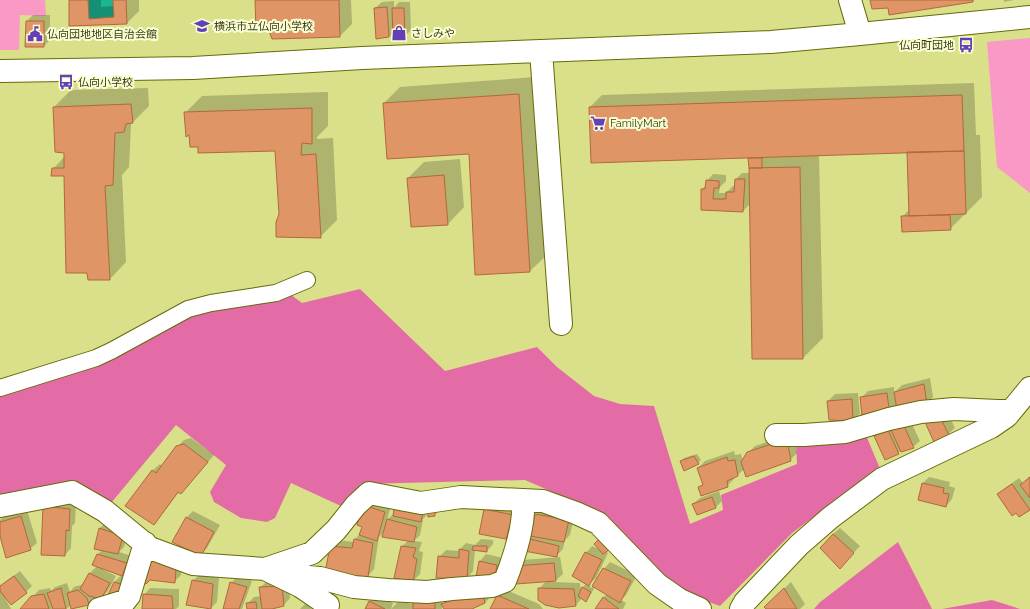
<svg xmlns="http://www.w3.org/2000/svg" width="1030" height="609" viewBox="0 0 1030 609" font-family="Raleway,'Noto Sans JP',sans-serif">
	<rect width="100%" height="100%" fill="#dae089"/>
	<!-- green -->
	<path fill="#fa99c5" d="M0,0H45L46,16L20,15L19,50H0Z
		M1030,38V193L997,167L987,42Z"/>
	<!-- forest -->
	<path fill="#e36ca6" d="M360,289L445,371L537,347L557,367L594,396L620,404L654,406L690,524L723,510L721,495L797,464L796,443L865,433L881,471L824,509L792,533L720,606L682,592L662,579L603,514L525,480L361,484L343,507L291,483L275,518L267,522L241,518L214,502L210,492L226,465L176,425L111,503L0,496V394L190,314L290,294L302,303Z
		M898,542L932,609H814L819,603Z
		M992,600L1020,609H942Z"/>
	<!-- water -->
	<path fill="#1cb491" d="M88,0H113L114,17L89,19Z"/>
	<!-- shadow -->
	<path fill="#0003" d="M70,0H101V7L114,6V0H139V11L127,23L70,25Z
		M256,0H351L352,24L339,37Z
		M1004,0H1014L1004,2Z
		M394,1V8L399,2H410L411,30L404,37L394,32L389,37L375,8L382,2Z
		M33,15H50V40L44,46L26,22Z
		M536,77L547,255L530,271L470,153L384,103L400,87Z
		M974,83L976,135H980L982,197L950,229L902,217L910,209L908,152L819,155L823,338L803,358L750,204L743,211L702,210V189L706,185L707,181L713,174L726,175V181L720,187L719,193H726L733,186H736V179L742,173H750L749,157L590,107L602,95Z
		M148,88L149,106L131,124L129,167L122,175L126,262L110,279L65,174L53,169L65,156V152L54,107L71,90Z
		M328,92V126L317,137V139L333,138L337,220L320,237L280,214L276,150L199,146L190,134L185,113L202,96Z
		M460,159L464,207L448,224L408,178L424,162Z
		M930,378L933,397L926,404L890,415L861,398L868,391L894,387V393L902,385Z
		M858,393L860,414L853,420L828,401L835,394Z
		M947,411L955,428L948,434L925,421Z
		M910,420L920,441L913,447L901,450L898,453L875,437L882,430Z
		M793,433L797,453L790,460L744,469L738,475L734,477V479L727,486L699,487L703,484L698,468L705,461L734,451L735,455L741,454L743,462L748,453L755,446Z
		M191,438L214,455L187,487L179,492L160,517L154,524L126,505L153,470L160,464L162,466L177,447L184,440Z
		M697,454L701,460L698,463L681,461L684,458Z
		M1030,476V509L1020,516L998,495L1005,488L1019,478L1023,483Z
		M929,477L950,482L949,486L955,488L952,499L946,506L919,499L923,483Z
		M719,491L722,501L716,507L693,504L700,498Z
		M371,499L391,506L387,520L394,513L438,504V512L434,515L429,513L422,520H423L420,535L414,541L422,542L419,551L423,552L420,574L413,581L402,546L408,541L384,532L379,537L374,569L368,576L331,547L338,540L354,542L355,539L361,533Z
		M76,503L75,523L72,526L71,548L65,555L44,507Z
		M492,503L519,508L513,532L506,538L485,509Z
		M542,508L575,513L570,535L565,540L563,549L556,556L527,539L532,534L536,514Z
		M27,510L37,543L30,549L0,532V520L4,516Z
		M193,511L220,525L207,548L200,555L174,542L187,517Z
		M106,522L129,530L124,547L119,552L132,556L128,569L121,576L134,580L127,591L114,582L122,575L102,568V569L116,576L108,591L101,598L95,596V598L88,604L71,605L66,609H21L39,590L50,588L51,591L55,587L67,583L70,592L74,587L84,584L90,573L97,566L94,565L98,554L102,550L95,548L100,528Z
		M840,528L860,546L846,561L833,534Z
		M481,539L493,540V544L487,551L475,550L473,571L467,578L439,557L446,550L460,551V549L466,543L475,545Z
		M592,546L608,553L596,578L588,585L592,588L604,569L610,562L637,575L626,595L621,600L626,603L623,609H596L603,598L607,594L595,587L589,597L586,600L582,598L576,605L539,589L546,581L517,583L523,560L560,557L563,574L554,582L580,583L581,592L583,587L587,583L586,553Z
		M486,554L503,558L501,569L494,576H477L480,561Z
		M182,563L181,575L174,582L139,579Z
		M20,571L32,586L26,592L5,598L11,609H0V587L6,581Z
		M200,574L219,578L217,602L211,608L193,581Z
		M238,576L252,581L242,609H224L231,583Z
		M289,580L290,598L284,605L269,609H248V603L254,597L261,596L260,588L267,581Z
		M791,582L805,604L800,609H767L765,607Z
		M150,588L179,589V606L176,609H143L144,595Z
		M504,589L539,604L543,609H491L497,595Z
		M441,592L442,609H391L398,602L414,604Z
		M377,595L393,603L391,609H367L370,602Z
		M491,596L485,603L470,609H445L443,605L449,598Z
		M306,603L312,609H300Z"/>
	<!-- building -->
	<path fill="#e09567" stroke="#b0693b" d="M69,0H88L89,19L114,17L113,0H126L127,24L69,26Z
		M255,0H339L340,37L272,39L269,31H256Z
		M870,0H973V2L889,15L888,8L872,9Z
		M387,7L389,37L376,39L374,8Z
		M392,8H404L405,38H393Z
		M26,21H44V47H25Z
		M519,94L530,272L475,275L469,154L387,159L383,103Z
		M962,95L964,151L591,163L589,107Z
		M131,104L133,123L126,124L124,132L115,133L113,185L105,186L110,280H88L87,273H66L64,176H51L52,168H64V153L55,152L53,107Z
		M312,108V144L302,143L301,155L316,154L321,238L276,237V222L279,214L275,151L198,153V147H190L189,135L186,137L184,112Z
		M964,151L966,214L909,216L907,152Z
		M748,158H762V168H749Z
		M800,167L803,359H752L749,168Z
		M444,175L448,225L411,227L407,178Z
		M735,179H745L743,212L701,210V189H705L706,180L719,181V188H714L713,199H726V192H734Z
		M950,215L951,230L902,232L901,216Z
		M924,384L927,405L897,410L894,392Z
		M887,393L890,416H862L860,397Z
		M852,399L853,421L829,420L827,401Z
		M940,417L949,435L934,442L924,420Z
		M904,426L914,448L901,452L891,430Z
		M888,430L899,454L885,460L874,436Z
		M787,439L791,461L746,477L741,462L747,452Z
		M184,444L208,462L181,494L178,492L154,525L125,506L152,470L156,473L176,446Z
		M694,456L699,464L684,471L680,461Z
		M727,457L728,461L735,460L738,476L727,481L728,487L701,496L698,487L703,485L697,468Z
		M1030,477V498L1020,485Z
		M922,483L944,488L943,493L949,494L946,507L918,500Z
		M1012,484L1030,510L1019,517L1016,513L1012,516L997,494Z
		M712,497L716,508L697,515L692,504Z
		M395,502L424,507L421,522L393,516Z
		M363,505L385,512L377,541L359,535L362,527L357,525Z
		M43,506L70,509L69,531L66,530L65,556L41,555Z
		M428,506H435V516L428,517Z
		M484,509L513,515L506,539L479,534Z
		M535,514L569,520L564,542L530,536Z
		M21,516L31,550L6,558L0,536V522Z
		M186,517L214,532L201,556L172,542Z
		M387,519L417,527L414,542L382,537Z
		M99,528L123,536L118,554L94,549Z
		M833,534L854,553L840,569L820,548Z
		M603,535L612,548L603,554L594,544Z
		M526,538L559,546L557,557L524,551Z
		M354,539L373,543L368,577H344L325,573L330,546L352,548Z
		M401,546L416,548L413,557L417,559L413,582L394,578Z
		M473,546H487V552L472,550Z
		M459,549L469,551L467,579L436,578L438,556L459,558Z
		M585,552L602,560L589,586L572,576Z
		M97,554L127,563L122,576L92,565Z
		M145,557L176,569L175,583L150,580L146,584L138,580Z
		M479,561L497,565L495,577H476Z
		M554,563L556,581L516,584L515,566Z
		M603,568L631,581L620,603L592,586Z
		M89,573L110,583L101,599L89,596L80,589Z
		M14,576L27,593L11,605L0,591V586Z
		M192,580L213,584L211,609L186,605Z
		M114,582L128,586L113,601L107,597Z
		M230,582L247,587L239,609H223Z
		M282,586L284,606L272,609H262L259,587Z
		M582,587L591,592L586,602L578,596Z
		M61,588L66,609H53L47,593Z
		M538,588L574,589L576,606L559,608L545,605L538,600Z
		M784,588L797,609H766L764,607Z
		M78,590L87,598L89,605L71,609L67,593Z
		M482,592L485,603L472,609H444L441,604L467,595L468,599Z
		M44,594L49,609H20L31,596Z
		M143,594L172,596L173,609H142Z
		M497,595L529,609H490Z
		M603,597L619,609H595Z
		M435,598V609H413V599Z
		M369,601L385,609H365Z
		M256,602L257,609H247L246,603Z"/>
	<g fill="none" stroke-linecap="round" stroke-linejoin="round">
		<!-- pedestrian casing -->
		<g stroke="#676a07" stroke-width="18">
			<path id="pedestrian" d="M0,388L96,358L111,351L188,309L211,303L276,293L307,280"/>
		</g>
		<!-- minor casing -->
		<g stroke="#676a07" stroke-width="24">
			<path id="minor" d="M850,0L860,34
				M541,51L561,324
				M0,71L193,68L362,58L771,42L860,34L1030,17
				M776,435H804L845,432L889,419L921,412L954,409L998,411H1011
				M0,506L72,492L105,511L150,548L193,564L265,569L300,586L328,605
				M265,569L312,553L336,530L356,505L369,493L421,503L461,497L543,501L576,513L598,523L657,584L680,600L700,609
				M285,575L320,578L354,587L388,590L427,592L452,589L492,586L505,581C514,558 525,525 523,500
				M99,609L125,601L129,596L145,543
				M741,609L745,602L799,545L830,518L882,479L991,427L1007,416L1030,388"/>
		</g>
		<!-- pedestrian -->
		<use href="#pedestrian" stroke="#fff" stroke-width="16"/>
		<!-- minor -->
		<use href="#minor" stroke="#fff" stroke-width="22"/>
	</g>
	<!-- icons -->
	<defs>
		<g id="school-bare" transform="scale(1.2)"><path d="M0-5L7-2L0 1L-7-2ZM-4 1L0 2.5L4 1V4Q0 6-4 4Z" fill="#6340b8" stroke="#fafed3" stroke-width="2.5" paint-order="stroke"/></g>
		<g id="shop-bare" transform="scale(1.2)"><path d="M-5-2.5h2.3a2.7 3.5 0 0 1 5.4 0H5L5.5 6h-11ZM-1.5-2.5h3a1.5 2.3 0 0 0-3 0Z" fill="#6340b8" stroke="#fafed3" stroke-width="2.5" paint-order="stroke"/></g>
		<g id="civic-bare" transform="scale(1.2)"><path d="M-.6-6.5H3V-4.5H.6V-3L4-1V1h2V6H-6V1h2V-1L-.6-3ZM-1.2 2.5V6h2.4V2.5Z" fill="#6340b8" stroke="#fafed3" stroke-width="2.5" paint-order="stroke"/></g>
		<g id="bus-bare" transform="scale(1.2)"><path d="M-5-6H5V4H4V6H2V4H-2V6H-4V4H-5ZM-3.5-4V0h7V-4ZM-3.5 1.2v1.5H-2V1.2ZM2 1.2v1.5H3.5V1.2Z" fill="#6340b8" stroke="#fafed3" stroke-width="2.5" paint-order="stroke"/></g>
		<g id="supermarket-bare" transform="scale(1.2)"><path d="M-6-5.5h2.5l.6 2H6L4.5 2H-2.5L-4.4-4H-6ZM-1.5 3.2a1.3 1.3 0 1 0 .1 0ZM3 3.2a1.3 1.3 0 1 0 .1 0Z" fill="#6340b8" stroke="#fafed3" stroke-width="2.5" paint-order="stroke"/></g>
	</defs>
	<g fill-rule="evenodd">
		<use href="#school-bare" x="202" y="26"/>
		<use href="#shop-bare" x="399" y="33"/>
		<use href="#civic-bare" x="35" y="34"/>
		<use href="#bus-bare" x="966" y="45"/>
		<use href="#bus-bare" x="66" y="82"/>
		<use href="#supermarket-bare" x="598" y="123"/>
	</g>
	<g text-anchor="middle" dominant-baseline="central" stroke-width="4" stroke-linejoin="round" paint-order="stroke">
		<!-- poi labels -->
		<g font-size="11" fill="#3a3c18" stroke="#fafed3" text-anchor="start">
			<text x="214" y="26">横浜市立仏向小学校</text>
			<text x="411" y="33">さしみや</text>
			<text x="47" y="34">仏向団地地区自治会館</text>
			<text x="954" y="45" text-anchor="end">仏向町団地</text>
			<text x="78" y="82">仏向小学校</text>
			<text x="610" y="123">FamilyMart</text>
		</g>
	</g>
</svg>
